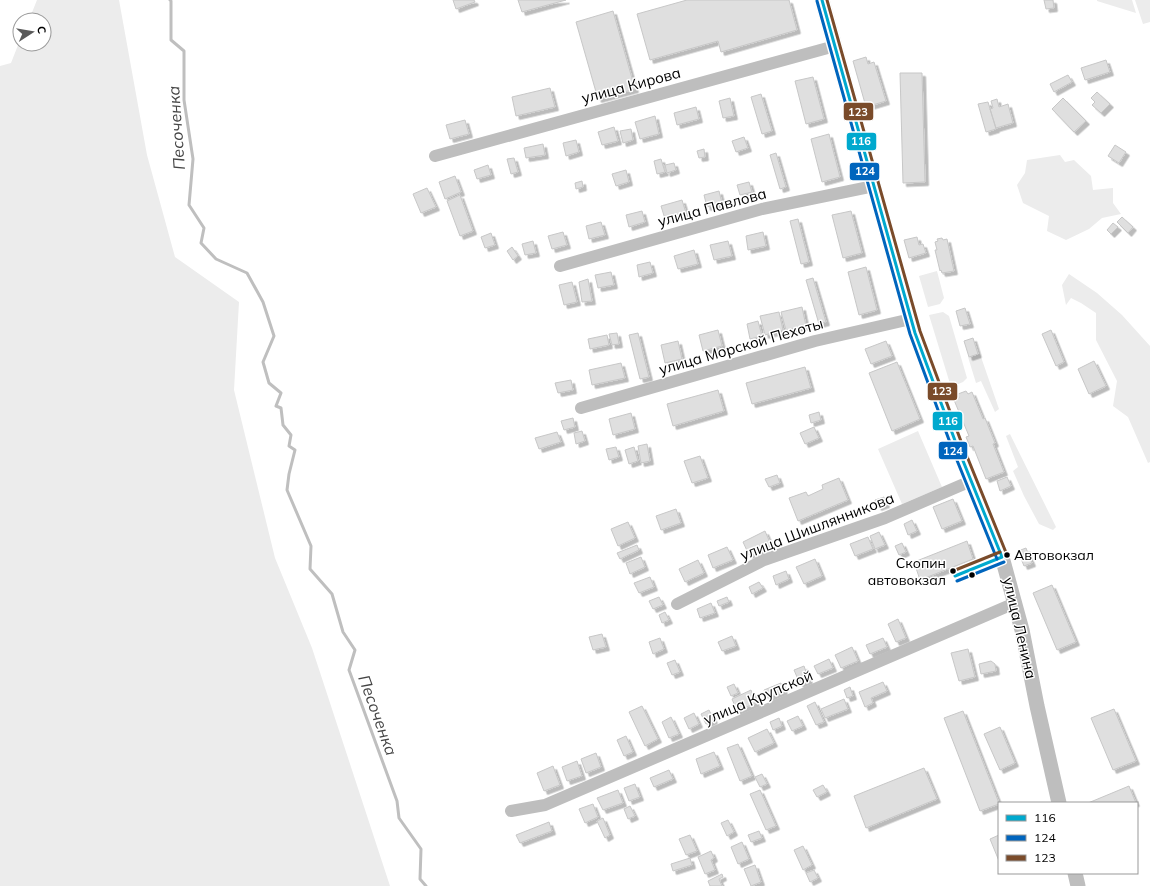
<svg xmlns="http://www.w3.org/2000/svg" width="1150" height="886" viewBox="0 0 1150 886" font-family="Mulish,sans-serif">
	<defs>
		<filter id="shadow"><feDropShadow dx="3.5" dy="3.5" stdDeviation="0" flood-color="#0004"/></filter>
	</defs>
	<rect width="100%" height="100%" fill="#fff"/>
	<!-- green -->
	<path fill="#ececec" d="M37,0H119L147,155L175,257L239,302L234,390L275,558L312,648L390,886H0V66L11,63L20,40V44H44V20H29Z
		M1097,0H1132L1136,13L1097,1Z
		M1135,0H1150V22L1143,24Z
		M1060,155L1065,162L1074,160L1091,176L1093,190L1113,188V203L1121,214L1102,218L1089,229L1066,240L1047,231L1049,216L1023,203L1017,185L1025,173L1027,160Z
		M937,271L944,298L940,304L928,307L919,276Z
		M1069,274L1097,293L1122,315L1150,346V462L1148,463L1128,417L1113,406L1117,381L1096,340V313L1081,303L1071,298L1066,305L1062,285Z
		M943,312L949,316L967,378L963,382L951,387L929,315Z
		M980,354L999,409L995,412L981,381L976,383L968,357Z
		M918,431L942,487L902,504L878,449Z
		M1010,434L1056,527L1053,530L1039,524L1024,496L1013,471L1018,467L1006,436Z"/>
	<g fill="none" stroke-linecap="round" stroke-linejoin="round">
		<!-- stream -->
		<path stroke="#bfbfbf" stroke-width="3" d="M170,0L171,1V40L184,51V100L193,159L189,205L204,228L201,243L216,259L247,273L263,302L274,336L263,362L269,383L281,393L276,406L281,408L283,425L291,435L289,446L295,450L289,474L287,490L311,546L310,569L332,594L343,632L355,650L349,670L397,801L399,818L421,849L420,879L426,886"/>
	</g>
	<!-- building -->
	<path fill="#dfdfdf" stroke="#c7c7c7" filter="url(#shadow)" d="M453,0H474L475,2L456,9Z
		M518,0H566L522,12Z
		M687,0H789L797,30L721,52L718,41L650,60L637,14Z
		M1044,0H1053L1054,8L1046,9Z
		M613,11L635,89L598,99L576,22Z
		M866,57L868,64L874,62L886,101L866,107L853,61Z
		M1106,60L1110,72L1085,80L1081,68Z
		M900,73H922L925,182L903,183Z
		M1068,75L1072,82L1054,92L1050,84Z
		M813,77L824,119L806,124L795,81Z
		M550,88L555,107L516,116L512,97Z
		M1097,92L1110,104L1101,113L1092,105L1095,102L1091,98Z
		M761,94L772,131L762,134L751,97Z
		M730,98L734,116L723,118L719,101Z
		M1063,98L1086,121L1074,132L1052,109Z
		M997,99L999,107L1008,104L1013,123L996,128L990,109L993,108L991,101Z
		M988,102L996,129L986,132L978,104Z
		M696,107L699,119L677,125L674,113Z
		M655,116L659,134L640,139L635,122Z
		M465,120L469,134L450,139L446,125Z
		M614,127L618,141L602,145L598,132Z
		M631,129L633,140L623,143L620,131Z
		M829,134L840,177L822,182L811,139Z
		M744,137L748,148L736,152L732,141Z
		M576,140L579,152L566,156L563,143Z
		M543,144L545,155L526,158L524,148Z
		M1115,145L1126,152L1119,163L1108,156Z
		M704,149L705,157L699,158L697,151Z
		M776,153L786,187L780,189L770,155Z
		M514,158L518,172L511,174L507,159Z
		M661,159L665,172L657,174L654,161Z
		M674,163L676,170L667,173L665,165Z
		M488,165L491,175L477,179L474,170Z
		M626,170L629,182L616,186L612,174Z
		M455,176L461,192L445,199L439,182Z
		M582,181L583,187L576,189L575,183Z
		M749,182L752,192L740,195L737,185Z
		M427,188L436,207L421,213L413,194Z
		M719,191L722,203L707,207L704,195Z
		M460,195L473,231L460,236L447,201Z
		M682,200L686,213L665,219L661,206Z
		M642,211L645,222L629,227L626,215Z
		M851,211L862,253L843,258L832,215Z
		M1122,217L1133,227L1128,233L1117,222Z
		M798,219L809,262L801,264L790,221Z
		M601,222L605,235L589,239L586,226Z
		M1113,223L1118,227L1111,234L1107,230Z
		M563,232L567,245L552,249L548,236Z
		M763,232L766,246L748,250L746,236Z
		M491,233L495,245L485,248L481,237Z
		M917,237L919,245L923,244L926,253L909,258L904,240Z
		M942,238L943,240L947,239L954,271L942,273L941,270L940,271L935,250H937L935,242L938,241L937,239Z
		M533,241L536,253L525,255L522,244Z
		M728,241L732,256L714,260L710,245Z
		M512,247L518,256L513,260L507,251Z
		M694,250L698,264L678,269L674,256Z
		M650,262L653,273L639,277L637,265Z
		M866,267L877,310L859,315L848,272Z
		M611,272L614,285L598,288L595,275Z
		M813,278L826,322L819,324L806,280Z
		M588,279L592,301L582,302L579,282Z
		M572,282L577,302L564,305L559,285Z
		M802,307L806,326L786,330L781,312Z
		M965,308L970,324L960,326L956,311Z
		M779,312L783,330L765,335L760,316Z
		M758,321L762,336L750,339L747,324Z
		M718,330L722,346L703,351L699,335Z
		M1051,330L1064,362L1056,366L1042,334Z
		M617,333L619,344L612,345L609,334Z
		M638,333L649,377L640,379L629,335Z
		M607,335L609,345L590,349L588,339Z
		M973,338L978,354L969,357L964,341Z
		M678,341L682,359L665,363L661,345Z
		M886,341L892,356L871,364L865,349Z
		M1094,361L1106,386L1089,394L1078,369Z
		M897,362L920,419L892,431L869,373Z
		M621,363L625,378L592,385L589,370Z
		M805,367L811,388L752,404L746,383Z
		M571,380L573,390L558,393L555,383Z
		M718,390L724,411L673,426L667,404Z
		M966,391L968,394L972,392L983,419L985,418L995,443L993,444L1004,472L986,479L973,446L970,447L966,437L969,436L954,400L959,398L958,394Z
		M819,412L821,420L811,423L809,415Z
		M631,413L635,429L613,435L609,419Z
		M573,418L575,427L564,430L561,421Z
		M814,427L819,438L805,444L800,433Z
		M582,431L585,441L576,444L574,433Z
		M557,432L561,442L539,449L535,438Z
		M647,444L650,461L641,463L638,446Z
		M616,447L619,457L609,460L606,449Z
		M634,447L638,461L629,464L625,450Z
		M700,456L708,478L692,483L684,461Z
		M777,475L780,483L769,487L765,479Z
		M1007,477L1011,486L1000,491L997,481Z
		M839,478L848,500L798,521L789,498L806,492L808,496L823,489L822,485Z
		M884,497L886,504L878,507L875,500Z
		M953,499L962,521L942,529L933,507Z
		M676,509L681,523L661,530L656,516Z
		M912,520L917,531L908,535L904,524Z
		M628,522L635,538L618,546L611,529Z
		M765,531L771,545L749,555L743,542Z
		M879,532L885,545L875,549L870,536Z
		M868,537L873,549L855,556L850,544Z
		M967,541L973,559L920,580L914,562Z
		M902,543L906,552L899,555L895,546Z
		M637,545L639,550L620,559L617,553Z
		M727,547L733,560L713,568L708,555Z
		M1026,548L1032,563L1024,566L1018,551Z
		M641,557L645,567L630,574L626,563Z
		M815,559L822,576L804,584L796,567Z
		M698,560L704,573L685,582L679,569Z
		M786,571L789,579L776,585L773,576Z
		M650,577L654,587L639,593L634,583Z
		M759,582L763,588L752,594L749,587Z
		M1052,585L1076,642L1057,650L1033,593Z
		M659,597L663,605L653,609L649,601Z
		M727,597L729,602L719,606L717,601Z
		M711,603L715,613L700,618L697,609Z
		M665,612L669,620L662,623L659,615Z
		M898,619L906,638L896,642L888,624Z
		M602,634L606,647L593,650L589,637Z
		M732,636L736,646L722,651L718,642Z
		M660,638L664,649L653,654L649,642Z
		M883,638L887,647L870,654L866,645Z
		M852,647L858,661L841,668L835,655Z
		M968,649L975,677L959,681L951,653Z
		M829,659L833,668L818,674L814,666Z
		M675,660L680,672L672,675L667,663Z
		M991,661L995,664L996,671L981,674L979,664Z
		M804,666L809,680L800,684L794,670Z
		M883,682L887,691L871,698L873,703L865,707L859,692Z
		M781,683L784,691L767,698L764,690Z
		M734,684L738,693L731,696L727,687Z
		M850,687L853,696L847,698L844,690Z
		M751,690L756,703L737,711L732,699Z
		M844,699L848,709L825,718L821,709Z
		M815,702L824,722L816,725L807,706Z
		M642,706L658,739L645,746L629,712Z
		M1114,709L1136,761L1113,770L1091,718Z
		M709,710L714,720L706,724L701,714Z
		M963,711L999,803V804L980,811L944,718Z
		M694,713L699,724L689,729L684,718Z
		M798,716L803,726L792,731L787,721Z
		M671,717L679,734L669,738L662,722Z
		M779,718L782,726L773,730L770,722Z
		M1000,727L1015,763L1000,770L984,734Z
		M767,729L774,743L755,752L748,738Z
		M626,736L633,752L624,756L617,740Z
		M738,744L752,776L740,781L727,748Z
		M714,752L720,766L701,774L696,759Z
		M596,753L601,767L586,773L581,759Z
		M577,761L582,776L567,781L562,767Z
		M553,766L560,785L544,791L537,773Z
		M924,768L937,799L866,828L854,796Z
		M669,770L673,779L654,787L650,778Z
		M762,774L767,784L760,787L755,777Z
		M635,784L640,797L629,801L624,788Z
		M823,785L827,792L817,797L813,790Z
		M1129,786L1136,803H1088Z
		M618,790L623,803L603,810L597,798Z
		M760,790L776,826L766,830L750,794Z
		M593,804L598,817L585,823L579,809Z
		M630,806L635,816L628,819L624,809Z
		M603,818L610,835L605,838L597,821Z
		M728,820L734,832L727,836L721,823Z
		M549,822L552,831L520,843L516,835Z
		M759,831L762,838L751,842L748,835Z
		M690,835L697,851L686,855L679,839Z
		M999,835V861L990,839Z
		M742,842L749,859L738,864L731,847Z
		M803,846L812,865L803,870L794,850Z
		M711,851L714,858L711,860L715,870L705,874L698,857Z
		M690,858L692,865L673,871L671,864Z
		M755,865L761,882L751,886L744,869Z
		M814,870L818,878L810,882L806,873Z
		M722,874L723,877L719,879L722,886H710L708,881Z"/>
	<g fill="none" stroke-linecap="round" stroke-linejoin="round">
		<!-- minor -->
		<path stroke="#bebebe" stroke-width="12" d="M435,156L835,46
			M560,266L762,209L874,186
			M581,408L815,341L911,319
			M677,604L764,560L885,518L971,481
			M511,811L545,805L1015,603"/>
		<!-- tertiary -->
		<path stroke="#bebebe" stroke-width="15" d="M822,0L915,333L957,446L1002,557L1022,630L1037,706L1059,803
			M1075,873L1078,886"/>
		<!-- bus-1 casing -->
		<g stroke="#fff" stroke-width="6">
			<path id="bus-1" d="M822,0L915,333L957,446L1002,557
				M955,576L1002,557"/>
		</g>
		<!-- bus-2 casing -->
		<g stroke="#fff" stroke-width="6">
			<path id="bus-2" d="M817,1L910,334L952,448L997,559
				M957,581L1004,562"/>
		</g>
		<!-- bus-3 casing -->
		<g stroke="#fff" stroke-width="6">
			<path id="bus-3" d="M827,0L920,331L962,444L1007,555
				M953,571L1000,552"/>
		</g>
		<!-- bus-1 -->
		<use href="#bus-1" stroke="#00a9ce" stroke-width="3"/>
		<!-- bus-2 -->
		<use href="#bus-2" stroke="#0065bd" stroke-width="3"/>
		<!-- bus-3 -->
		<use href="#bus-3" stroke="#7a4b2a" stroke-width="3"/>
	</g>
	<!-- markers -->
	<g fill="#000" stroke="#fff" stroke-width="1.5">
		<circle cx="1007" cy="555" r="3.5"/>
		<circle cx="953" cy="571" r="3.5"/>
		<circle cx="972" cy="575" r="3.5"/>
	</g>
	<g text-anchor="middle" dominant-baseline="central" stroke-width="3" stroke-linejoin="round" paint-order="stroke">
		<!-- bus labels -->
		<g font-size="14" fill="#000" stroke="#fff" text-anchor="start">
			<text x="1014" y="555">Автовокзал</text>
			<text x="946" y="563" text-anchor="end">Скопин<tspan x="946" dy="17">автовокзал</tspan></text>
		</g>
		<!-- street labels -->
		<g font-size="15" fill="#000" stroke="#fff">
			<text transform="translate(631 85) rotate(-15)">улица Кирова</text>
			<text transform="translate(712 207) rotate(-15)">улица Павлова</text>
			<text transform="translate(741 346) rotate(-16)">улица Морской Пехоты</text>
			<text transform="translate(817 526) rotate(-21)">улица Шишлянникова</text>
			<text transform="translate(1020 628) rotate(77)">улица Ленина</text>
			<text transform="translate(758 697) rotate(-23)">улица Крупской</text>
		</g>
		<!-- water labels -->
		<g font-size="16" font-style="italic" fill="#444" stroke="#fff">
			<text transform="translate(176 128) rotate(-94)">Песоченка</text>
			<text transform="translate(378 715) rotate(70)">Песоченка</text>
		</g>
	</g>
	<g stroke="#fff" stroke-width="1.5">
		<rect x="843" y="102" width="31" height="19" rx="4" fill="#7a4b2a"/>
		<rect x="846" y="132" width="31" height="19" rx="4" fill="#00a9ce"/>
		<rect x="849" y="162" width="31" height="19" rx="4" fill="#0065bd"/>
		<rect x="927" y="382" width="31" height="19" rx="4" fill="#7a4b2a"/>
		<rect x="932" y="411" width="31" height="20" rx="4" fill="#00a9ce"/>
		<rect x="938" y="441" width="30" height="19" rx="4" fill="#0065bd"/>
	</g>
	<g font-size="11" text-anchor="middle" font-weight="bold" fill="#fff">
		<text x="858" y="116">123</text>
		<text x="861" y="145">116</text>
		<text x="865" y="175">124</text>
		<text x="942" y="395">123</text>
		<text x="948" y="425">116</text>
		<text x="953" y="455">124</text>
	</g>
	<!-- legend -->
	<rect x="998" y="802" width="140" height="72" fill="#ffffff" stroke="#999999"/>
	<rect x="1006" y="815" width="20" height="6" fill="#00a9ce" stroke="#999999"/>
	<text x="1034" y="822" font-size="12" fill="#000000">116</text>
	<rect x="1006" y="835" width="20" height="6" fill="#0065bd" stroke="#999999"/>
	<text x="1034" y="842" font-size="12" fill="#000000">124</text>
	<rect x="1006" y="855" width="20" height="6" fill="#7a4b2a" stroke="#999999"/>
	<text x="1034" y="862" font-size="12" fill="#000000">123</text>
	<!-- north arrow -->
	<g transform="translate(32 32) rotate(78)"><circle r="19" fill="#ffffff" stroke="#999999"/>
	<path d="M0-3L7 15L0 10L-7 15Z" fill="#595959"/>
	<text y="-6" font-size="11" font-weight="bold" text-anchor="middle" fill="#000000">С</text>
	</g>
</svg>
